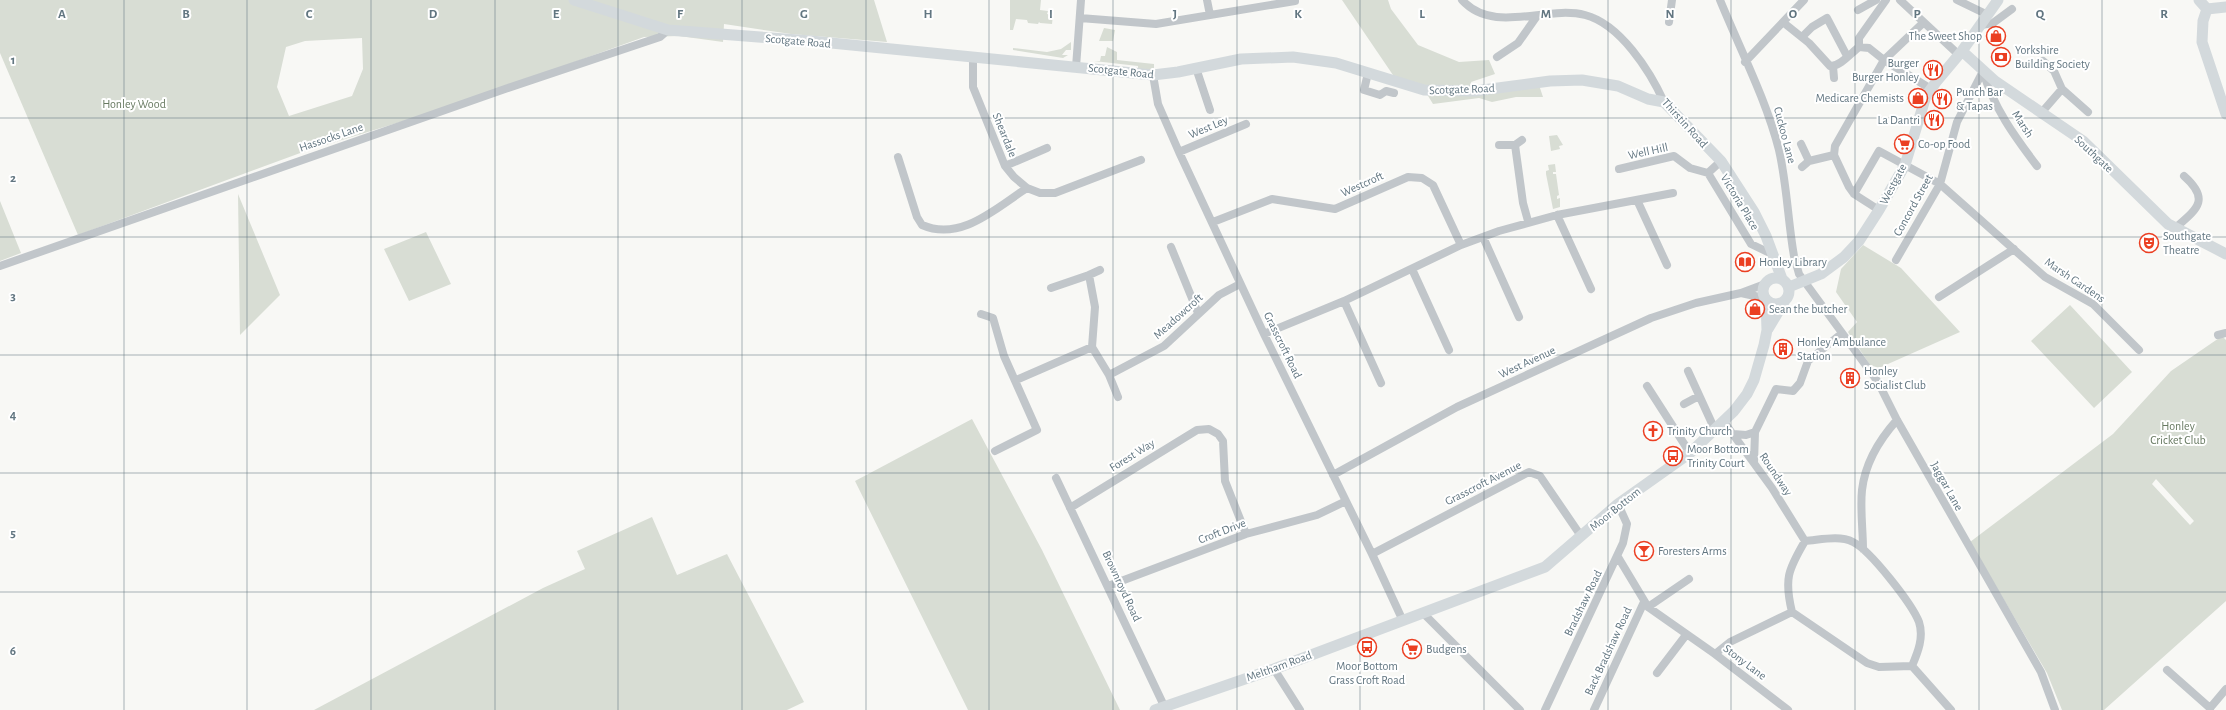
<svg xmlns="http://www.w3.org/2000/svg" width="2226" height="710" viewBox="0 0 2226 710" font-family="'Alegreya Sans',sans-serif">
	<rect width="100%" height="100%" fill="#f8f8f5"/>
	<!-- green -->
	<path fill="#d8ddd4" fill-rule="evenodd" d="M0,0H874L887,42L791,34L724,24L723,42L679,36L644,37L452,106L303,152L78,235L0,53ZM362,38L363,69L352,96L289,116L277,87L286,47L305,41Z
		M1010,0H1041L1040,10L1048,11L1047,14L1053,15L1052,24L1040,23L1039,22L1038,24L1028,23L1027,20L1016,19L1013,30H1010Z
		M1342,0H1388L1391,9L1418,45L1459,62L1489,60L1495,74L1471,82L1474,93L1539,85L1543,97H1516L1492,102L1479,98L1433,104L1422,86L1395,78Z
		M1104,28L1115,30L1113,41H1099Z
		M1071,42V50H1066L1062,55H1068L1063,58L1013,50V48L1047,52L1061,49Z
		M1107,47L1117,52V60L1154,64V71L1138,69V66L1094,61H1100L1101,56H1105Z
		M1557,135L1563,145L1559,146L1560,149L1551,151L1549,136Z
		M1555,164L1556,172H1553V174H1556L1559,195L1557,196V199L1560,198V207L1553,209L1546,174V171L1549,170L1548,165Z
		M238,194L280,295L240,335Z
		M0,201L21,253L0,261Z
		M426,232L451,284L409,301L384,249Z
		M1863,245L1901,268L1960,332L1879,368L1870,365L1848,332L1857,322L1836,292L1841,269Z
		M2070,305L2132,372L2094,408L2031,341Z
		M2222,336L2226,340V601L2104,710H2062L2047,673L1970,542L2113,434L2171,371ZM2156,479L2194,521L2190,525L2152,484Z
		M972,419L1042,550L1120,710H968L855,481Z
		M652,517L677,575L727,554L804,702L787,710H314L543,588L585,569L577,551Z"/>
	<g fill="none" stroke-linecap="round" stroke-linejoin="round">
		<!-- street -->
		<path stroke="#c1c6ca" stroke-width="8" d="M1207,0L1210,15
			M1462,0C1494,35 1546,5 1585,15C1620,24 1650,71 1664,102
			M1720,0C1740,49 1766,99 1779,150C1787,185 1788,222 1794,256L1799,274L1878,382L1897,420L2041,672L2055,710
			M1900,0L1959,55
			M1957,0L1988,15
			M1858,10L1876,0
			M1080,18L1156,24L1295,1
			M1669,22L1672,0
			M1784,23L1809,43L1830,66C1840,67 1851,53 1859,47L1869,48L1884,60L1931,89
			M1981,25L1993,23L2012,9
			M1802,37L1812,27L1827,18L1847,56
			M1859,47V38L1886,0
			M1497,57L1518,43L1537,16
			M973,58V87L1005,166L1014,177L1027,188L1040,193H1055L1141,160
			M2043,61L2054,71L2062,89L2088,112
			M1745,62L1804,0
			M1833,66L1834,78
			M1076,67L1081,0
			M1196,68L1210,110
			M1983,71C1993,107 2015,137 2037,166
			M1368,73L1364,90L1380,95L1386,91L1394,93
			M1153,75L1158,104L1179,152L1264,334L1372,554L1403,621
			M2042,112L2062,89
			M1522,140L1515,145L1523,203L1528,221
			M1801,144L1809,161
			M1499,145H1515
			M1179,152L1246,124
			M898,157L917,217L922,225C961,242 996,208 1027,188
			M1005,166L1047,148
			M1802,167L1809,161L1834,155
			M1619,169L1674,156L1690,168L1708,173L1721,161
			M1708,173L1751,244L1772,254
			M1854,194L1879,151L1940,184L2045,277L2093,304L2139,350
			M1637,200L1667,265
			M1879,210L1854,194L1849,187L1834,155L1835,146L1884,60L1923,23
			M1557,215L1591,289
			M1213,222L1272,199L1335,209L1408,177L1422,178L1433,185L1461,245
			M2174,229C2197,209 2211,200 2184,176
			M1483,237L1519,317
			M1171,247L1198,313
			M1896,260L1940,184L1957,122L1983,71
			M0,266L505,89L660,37L668,30
			M1412,269L1449,350
			M1089,275L1100,270
			M1051,288L1089,275L1095,307L1092,347
			M1741,293L1764,298
			M1939,297L2014,249
			M1344,301L1381,383
			M981,314L993,318L1004,356L1037,430L995,451
			M1264,334L1344,301L1461,245L1499,231L1557,215L1673,193
			M2218,335L2226,333
			M1688,371L1715,430
			M1109,375L1118,397
			M1016,380L1092,347L1109,375L1164,346L1219,295L1240,284
			M1647,386L1690,453
			M1684,404L1699,396
			M1724,422L1772,488L1805,541C1820,540 1839,535 1853,542C1870,550 1912,604 1919,622C1924,637 1918,652 1912,666L1951,710
			M1733,434L1746,435L1755,432
			M1754,463L1755,432L1776,389L1793,391L1800,383L1808,361L1841,334
			M1333,475L1457,407L1651,318L1696,303L1741,293L1765,284
			M1056,478L1166,710
			M1070,508L1197,430L1209,429L1218,434L1223,441L1225,481L1246,534
			M1805,541C1788,570 1784,579 1792,612L1867,663L1879,667L1912,666
			M1863,549C1863,530 1860,509 1862,490C1865,464 1879,440 1897,420
			M1372,554L1529,472L1540,476L1581,536
			M1618,557L1648,607L1715,654L1788,710
			M1108,586L1246,534L1317,515L1346,501
			M1648,607L1689,579
			M1424,614L1520,710
			M1715,654L1730,642L1792,612
			M1274,669L1300,710
			M2167,670L2210,708V710
			M1657,673L1686,635
			M2210,708L2226,689
			M1545,710L1623,543L1627,524L1618,504
			M1594,710L1644,602"/>
		<!-- secondary -->
		<path stroke="#d3d9dc" stroke-width="11" d="M574,0L668,30L811,41L1153,75L1178,72L1241,59L1293,57L1336,63L1424,90L1475,91L1550,81L1582,80L1618,86L1648,99L1664,102L1721,161L1754,212L1766,236L1782,279
			M2199,0L2207,9L2226,7
			M2207,9L2203,21L2202,42L2226,114
			M1962,51L1995,81L2083,141L2168,224L2226,254
			M1763 291a13 13 0 1 1 26 0a13 13 0 1 1-26 0Z
			M1789,287L1821,274L1844,257L1859,241L1879,210L1905,165L1926,96L1936,82L1962,51L1998,0
			M1768,329L1784,302
			M1155,710L1274,669L1545,567L1618,504L1690,453L1734,411L1747,394L1754,380L1764,345L1767,330L1766,301"/>
	</g>
	<!-- grid -->
	<path fill="none" stroke="#627681" stroke-width="1" stroke-opacity="0.55" d="M124,0V710M247,0V710M371,0V710M495,0V710M618,0V710M742,0V710M866,0V710M989,0V710M1113,0V710M1237,0V710M1360,0V710M1484,0V710M1608,0V710M1731,0V710M1855,0V710M1979,0V710M2102,0V710M0,118H2226M0,237H2226M0,355H2226M0,473H2226M0,592H2226"/>
	<!-- icons -->
	<defs>
		<g id="shop-ring" transform="scale(1)"><circle r="9.5" fill="#fff" stroke="#eb3f22" stroke-width="1.5"/><path d="M-5-2.5h2.3a2.7 3.5 0 0 1 5.4 0H5L5.5 6h-11ZM-1.5-2.5h3a1.5 2.3 0 0 0-3 0Z" fill="#eb3f22"/></g>
		<g id="bank-ring" transform="scale(1)"><circle r="9.5" fill="#fff" stroke="#eb3f22" stroke-width="1.5"/><path d="M-6-4H6V4H-6ZM0-2.3a2.3 2.3 0 1 0 0 4.6a2.3 2.3 0 1 0 0-4.6Z" fill="#eb3f22"/></g>
		<g id="restaurant-ring" transform="scale(1)"><circle r="9.5" fill="#fff" stroke="#eb3f22" stroke-width="1.5"/><path d="M-5-6h1v4h1v-4h1v4h1v-4h1v5L-1.5 .5V6h-2V.5L-5-1ZM5-6V6H3V1.5H1.5Q1.5-4 5-6Z" fill="#eb3f22"/></g>
		<g id="supermarket-ring" transform="scale(1)"><circle r="9.5" fill="#fff" stroke="#eb3f22" stroke-width="1.5"/><path d="M-6-5.5h2.5l.6 2H6L4.5 2H-2.5L-4.4-4H-6ZM-1.5 3.2a1.3 1.3 0 1 0 .1 0ZM3 3.2a1.3 1.3 0 1 0 .1 0Z" fill="#eb3f22"/></g>
		<g id="theatre-ring" transform="scale(1)"><circle r="9.5" fill="#fff" stroke="#eb3f22" stroke-width="1.5"/><path d="M-5-5.5Q0-4 5-5.5V0Q5 5 0 6Q-5 5-5 0ZM-3.3-2.5H-1v1.5H-3.3ZM1-2.5H3.3v1.5H1ZM-2.8 1Q0 5.5 2.8 1Z" fill="#eb3f22"/></g>
		<g id="library-ring" transform="scale(1)"><circle r="9.5" fill="#fff" stroke="#eb3f22" stroke-width="1.5"/><path d="M-6-4Q-3-5.5-.7-3.5V5Q-3 3-6 4ZM6-4Q3-5.5 .7-3.5V5Q3 3 6 4Z" fill="#eb3f22"/></g>
		<g id="building-ring" transform="scale(1)"><circle r="9.5" fill="#fff" stroke="#eb3f22" stroke-width="1.5"/><path d="M-4-6H4V6H1V3H-1V6H-4ZM-2.5-4.3h1.7v1.8h-1.7ZM.8-4.3h1.7v1.8H.8ZM-2.5-1h1.7V.8h-1.7ZM.8-1h1.7V.8H.8Z" fill="#eb3f22"/></g>
		<g id="church-ring" transform="scale(1)"><circle r="9.5" fill="#fff" stroke="#eb3f22" stroke-width="1.5"/><path d="M-1.2-6h2.4v3.5h3.3v2.4h-3.3V6h-2.4V-.1h-3.3v-2.4h3.3Z" fill="#eb3f22"/></g>
		<g id="bus-ring" transform="scale(1)"><circle r="9.5" fill="#fff" stroke="#eb3f22" stroke-width="1.5"/><path d="M-5-6H5V4H4V6H2V4H-2V6H-4V4H-5ZM-3.5-4V0h7V-4ZM-3.5 1.2v1.5H-2V1.2ZM2 1.2v1.5H3.5V1.2Z" fill="#eb3f22"/></g>
		<g id="bar-ring" transform="scale(1)"><circle r="9.5" fill="#fff" stroke="#eb3f22" stroke-width="1.5"/><path d="M-6-5H6L.8 .8V4.5H3.5V6h-7V4.5H-.8V.8Z" fill="#eb3f22"/></g>
	</defs>
	<g fill-rule="evenodd">
		<use href="#shop-ring" x="1996" y="36"/>
		<use href="#bank-ring" x="2001" y="57"/>
		<use href="#restaurant-ring" x="1933" y="70"/>
		<use href="#shop-ring" x="1918" y="98"/>
		<use href="#restaurant-ring" x="1942" y="99"/>
		<use href="#restaurant-ring" x="1934" y="120"/>
		<use href="#supermarket-ring" x="1904" y="144"/>
		<use href="#theatre-ring" x="2149" y="243"/>
		<use href="#library-ring" x="1745" y="262"/>
		<use href="#shop-ring" x="1755" y="309"/>
		<use href="#building-ring" x="1783" y="349"/>
		<use href="#building-ring" x="1850" y="378"/>
		<use href="#church-ring" x="1653" y="431"/>
		<use href="#bus-ring" x="1673" y="456"/>
		<use href="#bar-ring" x="1644" y="551"/>
		<use href="#bus-ring" x="1367" y="647"/>
		<use href="#supermarket-ring" x="1412" y="649"/>
	</g>
	<g text-anchor="middle" dominant-baseline="central" stroke-width="4" stroke-linejoin="round" paint-order="stroke">
		<!-- poi labels -->
		<g font-size="12" fill="#627681" stroke="#fff" text-anchor="start">
			<text x="1982" y="36" text-anchor="end">The Sweet Shop</text>
			<text x="2015" y="50">Yorkshire<tspan x="2015" dy="14">Building Society</tspan></text>
			<text x="1919" y="63" text-anchor="end">Burger<tspan x="1919" dy="14">Burger Honley</tspan></text>
			<text x="1956" y="92">Punch Bar<tspan x="1956" dy="14">&amp; Tapas</tspan></text>
			<text x="1904" y="98" text-anchor="end">Medicare Chemists</text>
			<text x="1920" y="120" text-anchor="end">La Dantri</text>
			<text x="1918" y="144">Co-op Food</text>
			<text x="2163" y="236">Southgate<tspan x="2163" dy="14">Theatre</tspan></text>
			<text x="1759" y="262">Honley Library</text>
			<text x="1769" y="309">Sean the butcher</text>
			<text x="1797" y="342">Honley Ambulance<tspan x="1797" dy="14">Station</tspan></text>
			<text x="1864" y="371">Honley<tspan x="1864" dy="14">Socialist Club</tspan></text>
			<text x="1667" y="431">Trinity Church</text>
			<text x="1687" y="449">Moor Bottom<tspan x="1687" dy="14">Trinity Court</tspan></text>
			<text x="1658" y="551">Foresters Arms</text>
			<text x="1426" y="649">Budgens</text>
			<text x="1367" y="666" text-anchor="middle">Moor Bottom<tspan x="1367" dy="14">Grass Croft Road</tspan></text>
		</g>
		<!-- street labels -->
		<g font-size="12" fill="#627681" stroke="#fff">
			<text transform="translate(798 41) rotate(5)">Scotgate Road</text>
			<text transform="translate(1121 71) rotate(6)">Scotgate Road</text>
			<text transform="translate(1462 89) rotate(-2)">Scotgate Road</text>
			<text transform="translate(1685 123) rotate(48)">Thirstin Road</text>
			<text transform="translate(2023 124) rotate(57)">Marsh</text>
			<text transform="translate(1208 127) rotate(-23)">West Ley</text>
			<text transform="translate(1005 135) rotate(68)">Sheardale</text>
			<text transform="translate(1785 135) rotate(75)">Cuckoo Lane</text>
			<text transform="translate(331 137) rotate(-19)">Hassocks Lane</text>
			<text transform="translate(1648 151) rotate(-12)">Well Hill</text>
			<text transform="translate(2094 154) rotate(43)">Southgate</text>
			<text transform="translate(1362 184) rotate(-24)">Westcroft</text>
			<text transform="translate(1893 184) rotate(-62)">Westgate</text>
			<text transform="translate(1740 202) rotate(59)">Victoria Place</text>
			<text transform="translate(1913 205) rotate(-61)">Concord Street</text>
			<text transform="translate(2075 280) rotate(34)">Marsh Gardens</text>
			<text transform="translate(1178 316) rotate(-42)">Meadowcroft</text>
			<text transform="translate(1283 345) rotate(64)">Grasscroft Road</text>
			<text transform="translate(1527 362) rotate(-25)">West Avenue</text>
			<text transform="translate(1132 455) rotate(-32)">Forest Way</text>
			<text transform="translate(1776 474) rotate(56)">Roundway</text>
			<text transform="translate(1483 483) rotate(-27)">Grasscroft Avenue</text>
			<text transform="translate(1947 486) rotate(61)">Jaggar Lane</text>
			<text transform="translate(1615 509) rotate(-39)">Moor Bottom</text>
			<text transform="translate(1222 531) rotate(-21)">Croft Drive</text>
			<text transform="translate(1122 586) rotate(65)">Brownroyd Road</text>
			<text transform="translate(1583 603) rotate(-64)">Bradshaw Road</text>
			<text transform="translate(1608 651) rotate(-65)">Back Bradshaw Road</text>
			<text transform="translate(1745 662) rotate(37)">Stony Lane</text>
			<text transform="translate(1279 666) rotate(-20)">Meltham Road</text>
		</g>
		<!-- park labels -->
		<g font-size="12" fill="#677961" stroke="#fff">
			<text x="134" y="104">Honley Wood</text>
			<text x="2178" y="426">Honley<tspan x="2178" dy="14">Cricket Club</tspan></text>
		</g>
	</g>
	<g font-size="13" text-anchor="middle" font-weight="bold" fill="#627681" stroke="#fff" stroke-width="4" stroke-linejoin="round" paint-order="stroke">
		<text x="62" y="18">A</text>
		<text x="186" y="18">B</text>
		<text x="309" y="18">C</text>
		<text x="433" y="18">D</text>
		<text x="556" y="18">E</text>
		<text x="680" y="18">F</text>
		<text x="804" y="18">G</text>
		<text x="928" y="18">H</text>
		<text x="1051" y="18">I</text>
		<text x="1175" y="18">J</text>
		<text x="1298" y="18">K</text>
		<text x="1422" y="18">L</text>
		<text x="1546" y="18">M</text>
		<text x="1670" y="18">N</text>
		<text x="1793" y="18">O</text>
		<text x="1917" y="18">P</text>
		<text x="2040" y="18">Q</text>
		<text x="2164" y="18">R</text>
		<text x="13" y="64">1</text>
		<text x="13" y="182">2</text>
		<text x="13" y="300">3</text>
		<text x="13" y="419">4</text>
		<text x="13" y="537">5</text>
		<text x="13" y="655">6</text>
	</g>
</svg>
